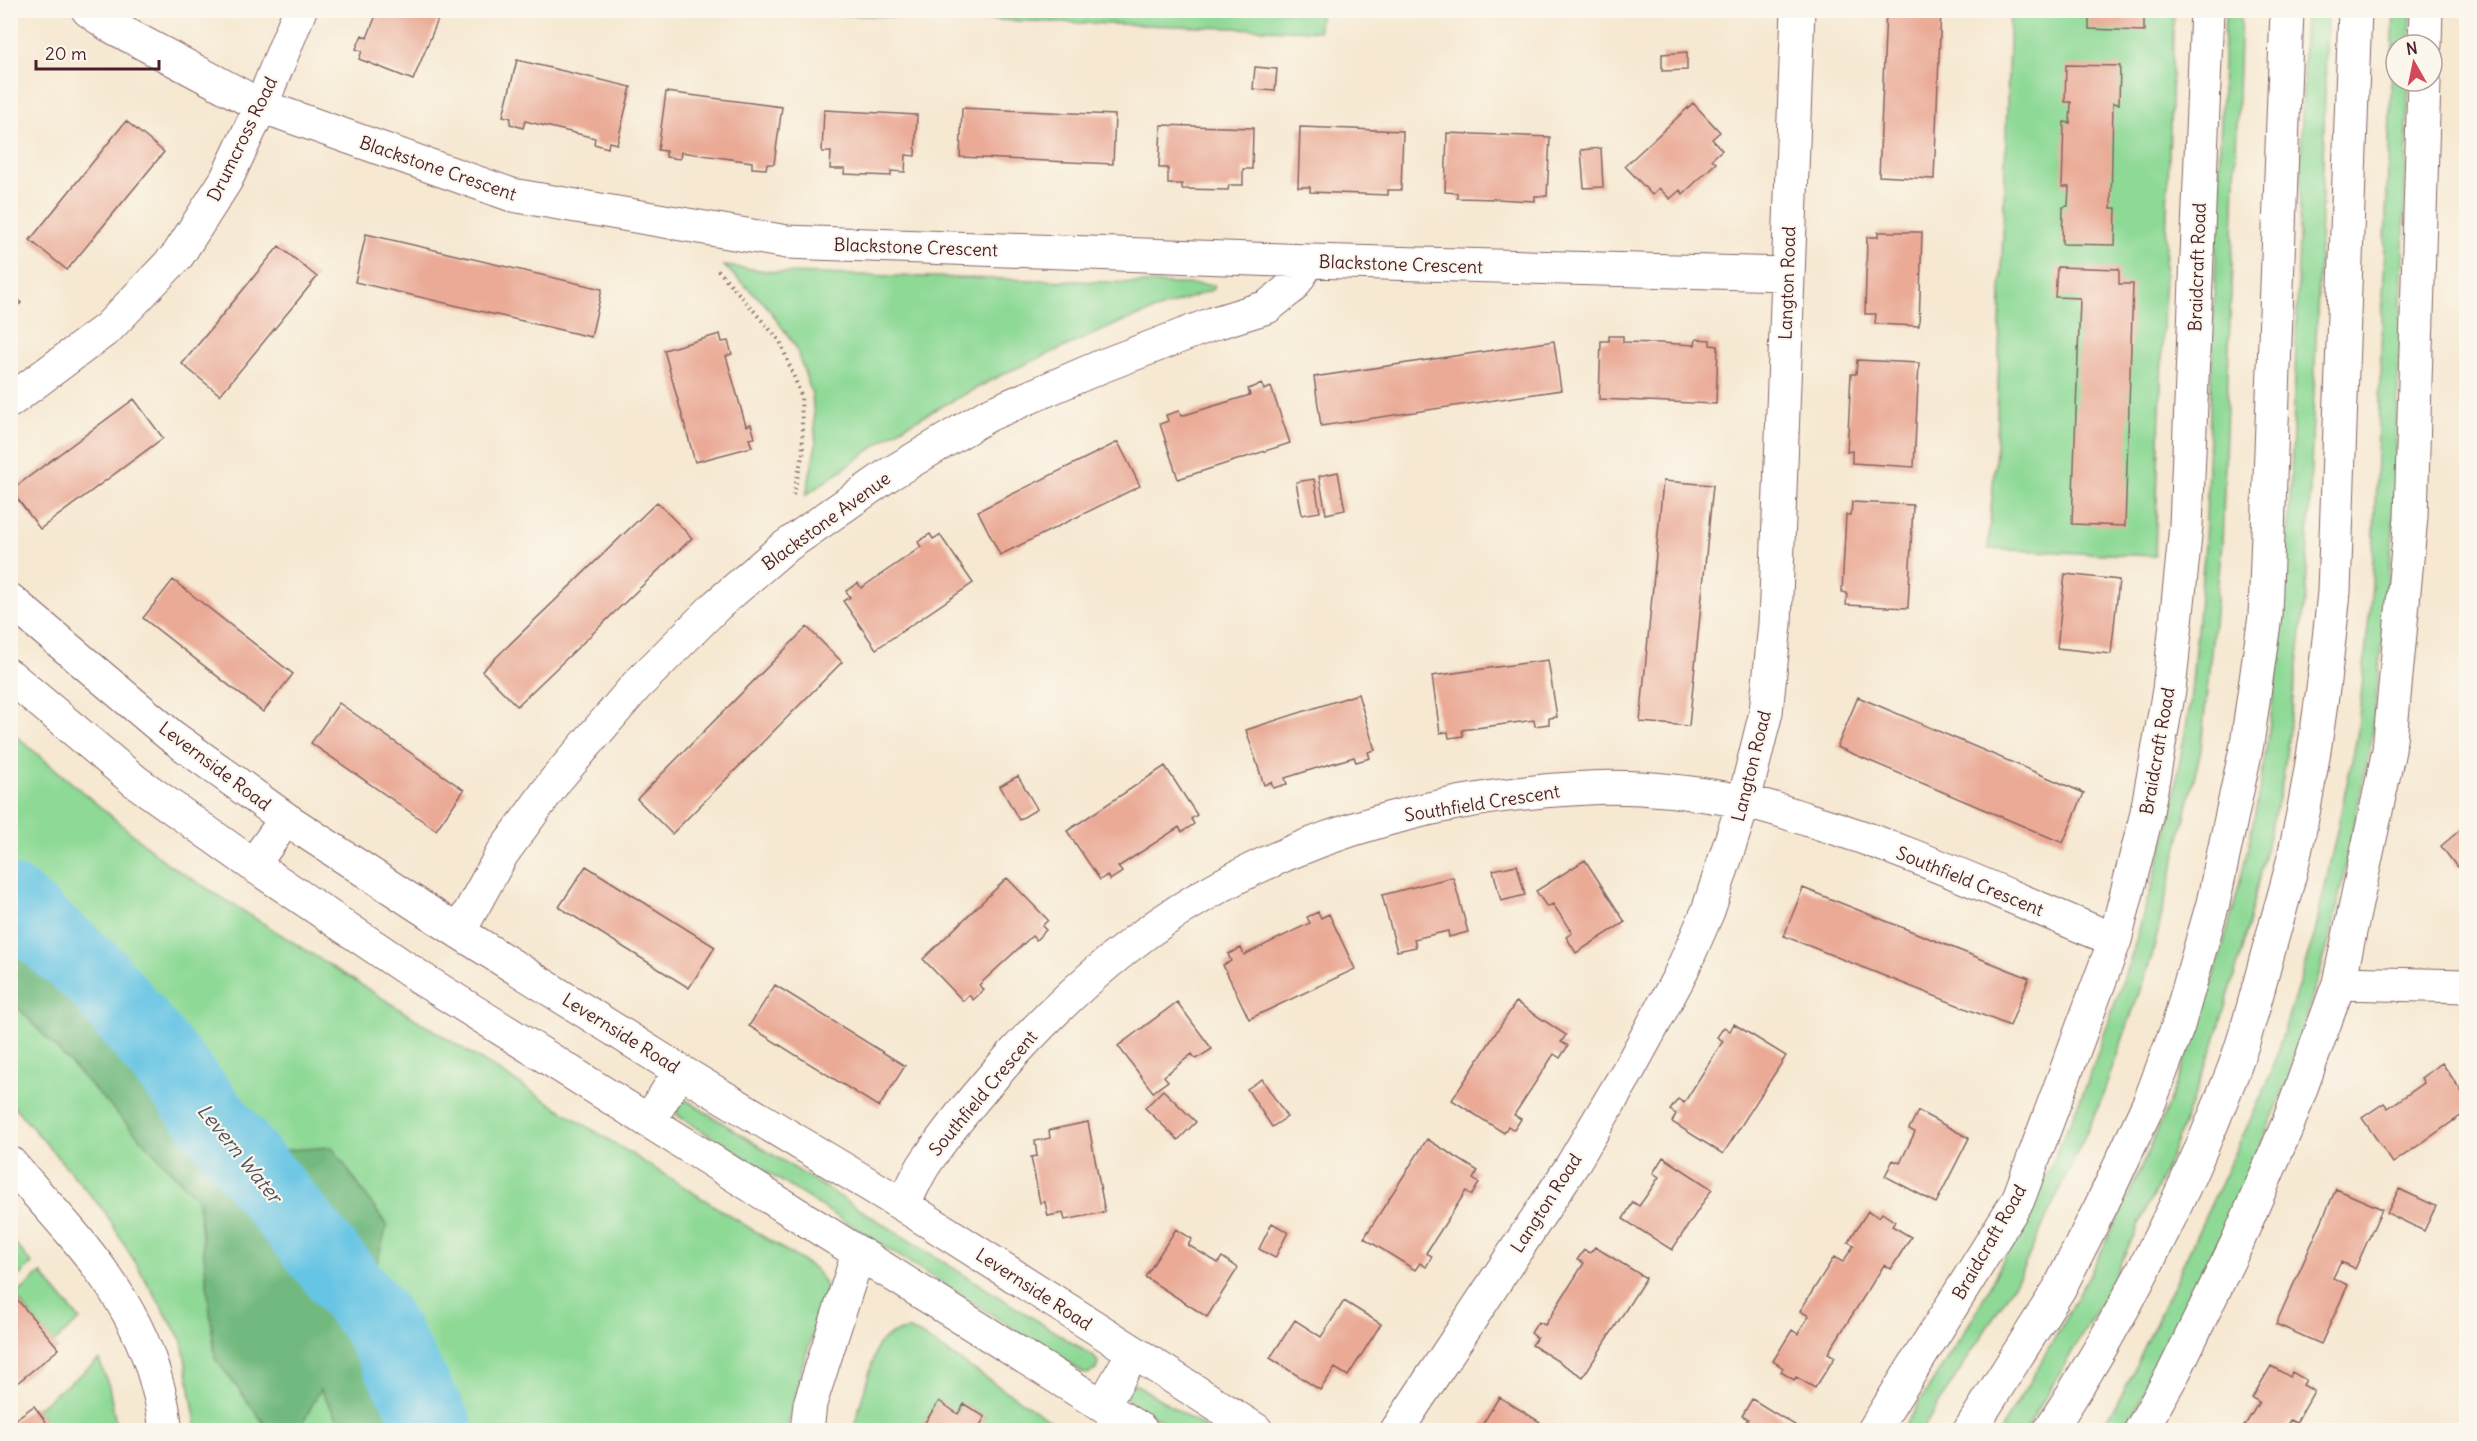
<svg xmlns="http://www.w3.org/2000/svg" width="2477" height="1441" viewBox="0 0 2477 1441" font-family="Delius,sans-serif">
	<rect width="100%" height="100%" fill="#fbf7ec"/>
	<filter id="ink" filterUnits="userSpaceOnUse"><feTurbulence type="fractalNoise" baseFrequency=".0167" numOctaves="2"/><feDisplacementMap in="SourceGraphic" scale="12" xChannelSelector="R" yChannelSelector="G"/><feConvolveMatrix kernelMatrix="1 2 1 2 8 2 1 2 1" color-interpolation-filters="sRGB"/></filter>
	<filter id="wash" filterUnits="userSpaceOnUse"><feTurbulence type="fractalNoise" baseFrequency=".008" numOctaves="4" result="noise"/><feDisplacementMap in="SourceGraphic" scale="24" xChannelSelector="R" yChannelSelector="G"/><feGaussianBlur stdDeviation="1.35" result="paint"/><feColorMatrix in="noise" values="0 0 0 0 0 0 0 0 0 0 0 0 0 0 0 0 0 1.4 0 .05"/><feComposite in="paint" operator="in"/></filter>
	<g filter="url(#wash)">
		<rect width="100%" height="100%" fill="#f6e8d1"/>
		<!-- green -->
		<path fill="#8ed996" stroke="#6c7c60" stroke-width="1.5" d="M791,11L1320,10V11L1319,31L791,13Z
			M2010,11H2174L2155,556L1988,549L1996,449Z
			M2225,11H2241L2222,544L2201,749L2152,956L2100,1103L2019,1277L1922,1430H1902L1973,1318L2036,1198L2087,1084L2133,951L2168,829L2190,704L2205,545Z
			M2305,11H2327L2323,164L2306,593L2283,778L2240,957L2213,1047L2165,1171L2102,1301L2029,1425L2025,1430H2000C2110,1255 2199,1063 2245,861C2284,691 2291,517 2296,344C2299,233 2302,122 2305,11Z
			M2394,11H2411L2410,45H2396V81H2409L2393,534L2372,738L2331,935L2285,1087L2230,1218L2139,1403L2121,1430H2100L2123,1393L2267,1084L2315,933L2357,737L2372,586Z
			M724,266L785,273L1215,285L1212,290L1119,323L1005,373L901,428L806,495L816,445L812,394L795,345L765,304Z
			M10,731L168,864L815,1269L825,1284L826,1297L803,1363L787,1430H197L182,1341L105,1212L11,1103Z
			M686,1100L1093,1356L1098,1362L1096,1370L1087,1374L1082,1372L677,1115V1104Z
			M11,1238L32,1264L11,1283H10Z
			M41,1273L80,1320L53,1343L15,1296Z
			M910,1330L921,1335L1065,1430H984L979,1427L985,1417L964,1404L958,1414L939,1402L920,1430H853L877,1346C887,1335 895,1331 910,1330Z
			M99,1360L109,1387L117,1430H52L36,1409Z
			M1132,1385H1137L1209,1430H1176L1127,1400L1124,1396Z"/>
		<!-- forest -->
		<path fill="#72b97f" stroke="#5e6c55" stroke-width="1.5" d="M10,947L65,988L216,1155L332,1147L387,1226L371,1284L466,1430H345L320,1390L299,1430H269L215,1358L198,1200L11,1000Z"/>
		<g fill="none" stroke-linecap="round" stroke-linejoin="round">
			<!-- river -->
			<path stroke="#66c4e4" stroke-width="74" d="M10,902L97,977L374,1317L437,1430"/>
		</g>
		<g id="blocks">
			<!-- building -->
			<path fill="#eaaa96" d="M378,10H442L413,80L359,59L362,51L356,49L362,35L367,38Z
				M1886,10H1941L1934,179L1879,176Z
				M2089,10H2144V31L2089,29Z
				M1687,52V70L1662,71V54Z
				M517,60L631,87L617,144L609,142L608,148L594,144L595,138L525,121L523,128L510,124L511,118L503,116Z
				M2066,65L2120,66L2119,104L2113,103L2111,208H2116L2115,245L2062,244L2063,207L2068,206L2069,187H2062L2064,122L2070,123L2071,102H2065Z
				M1255,67L1277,69L1275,91L1253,89Z
				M666,92L782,107L774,164H767L766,169L752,168V162L681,152L680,159L666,157V151L658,150Z
				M1693,103L1720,132L1712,139L1722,150L1712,159L1716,163L1683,194L1680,190L1670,199L1659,188L1652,195L1625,166Z
				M962,108L1115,115L1113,164L960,157Z
				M824,110L917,115L915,156L906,155L905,172L891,171V176L844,174L845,169H830L831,152H822Z
				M126,121L164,152L67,270L30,240Z
				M1161,125L1253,128L1252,169H1243V185H1229L1228,190L1182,189V184H1168V168H1159Z
				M1300,127L1403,131L1401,190H1388V195L1310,192V187H1298Z
				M1447,133L1550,137L1547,196H1535V201L1496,199L1457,198V193L1445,192Z
				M1601,148L1603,187L1584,188L1581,150Z
				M1878,232H1922L1919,326L1875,324L1876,314H1865L1867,237H1878Z
				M366,234L602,289L591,337L355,282Z
				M279,246L317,277L220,395L182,364Z
				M2057,267L2119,269V284H2133L2125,526L2072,524L2080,298L2055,297Z
				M10,288L21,303L10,311Z
				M720,334L722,342L728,341L732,354L726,356L746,426L751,424L755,438L749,439L752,447L695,462L664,350Z
				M1609,336H1623V342L1660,343L1695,345L1696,339L1710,340V345L1718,346L1716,404L1599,399L1601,341H1609Z
				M1554,341L1561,390L1321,426L1314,377Z
				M1857,360L1919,363L1914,467L1852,463V451L1847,452L1851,374H1856Z
				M1262,384L1264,390L1271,387L1290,443L1178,479L1160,424L1168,421L1166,415L1179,411L1181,416L1250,395L1248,389Z
				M134,399L163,438L40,529L11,490Z
				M1118,442L1140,486L1000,555L978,511Z
				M1338,472L1345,510L1326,514L1319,476Z
				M1314,479L1320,512L1302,515L1296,482Z
				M1663,481L1713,485L1689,726L1640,722Z
				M657,502L692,538L517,706L482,671Z
				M1852,502L1913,505L1908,608L1846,605L1847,593L1842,592L1844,553L1846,515H1851Z
				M930,534L933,539L940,535L973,583L876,649L843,601L850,597L846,591L858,583L861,588L921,547L918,542Z
				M2065,574L2119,580L2111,654L2057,648Z
				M173,580L293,674L263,712L143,618Z
				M807,627L842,662L672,834L637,799Z
				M1548,660L1557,717L1549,718V724L1535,726L1534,720L1462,730L1463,736L1449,738L1448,732L1440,733L1432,676Z
				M1358,694L1375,750L1368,752L1370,758L1356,762L1354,757L1320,767L1285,778L1287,784L1273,788L1271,782L1264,785L1246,730Z
				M1858,697L2084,793L2063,843L1837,747Z
				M339,703L464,790L436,830L311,743Z
				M1165,766L1197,815L1191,819L1194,824L1182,832L1179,827L1118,867L1122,872L1110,880L1107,875L1100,880L1067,831Z
				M1018,776L1037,809L1019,820L1000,786Z
				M2466,825V869L2462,862L2457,867L2441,846Z
				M1585,860L1625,922L1576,953L1566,937L1572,933L1553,904L1547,907L1536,891Z
				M1517,865L1525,895L1501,901L1493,870Z
				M586,866L715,947L689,988L559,907Z
				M1453,877L1468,932L1449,937L1448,931L1414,939L1416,947L1397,951L1382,895Z
				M1007,878L1048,920L1042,926L1046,930L1036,940L1032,936L979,985L984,990L973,1000L969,995L963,1001L923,959Z
				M1803,888L2029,978L2010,1026L1784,936Z
				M1318,912L1321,918L1329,914L1355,969L1249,1019L1223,965L1231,961L1228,954L1241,948L1244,955L1310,923L1307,917Z
				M775,985L905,1066L879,1107L749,1026Z
				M1177,1002L1212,1049L1196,1059L1192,1054L1164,1076L1168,1081L1153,1092L1118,1046Z
				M1516,1002L1566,1035L1561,1042L1568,1046L1560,1058L1554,1054L1514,1115L1521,1119L1514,1130L1508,1126L1504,1133L1452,1100Z
				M1734,1024L1786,1056L1723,1154L1672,1122L1676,1114L1670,1110L1678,1099L1684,1103L1723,1041L1717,1037L1724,1027L1730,1031Z
				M2442,1063L2466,1098V1112L2393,1163L2362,1118L2384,1103L2388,1108L2424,1083L2421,1078Z
				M1262,1079L1287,1117L1272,1127L1247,1089Z
				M1163,1090L1196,1122L1178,1140L1145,1108Z
				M1918,1111L1969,1138L1936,1203L1885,1176L1893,1160L1900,1163L1915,1132L1909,1129Z
				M1088,1122L1105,1212L1065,1220L1063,1213L1048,1216L1045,1202L1040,1203L1031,1157L1037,1156L1035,1141L1050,1138L1049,1130Z
				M1427,1139L1478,1171L1473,1179L1479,1183L1472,1195L1466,1191L1426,1253L1432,1256L1426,1267L1420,1263L1415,1270L1364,1238Z
				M1663,1157L1712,1189L1672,1250L1623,1219L1633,1202L1639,1206L1649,1192L1659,1177L1653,1173Z
				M2336,1189L2382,1209L2355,1269L2341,1262L2333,1278L2348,1285L2321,1344L2276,1324Z
				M2399,1189L2436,1206L2424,1231L2387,1213Z
				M1868,1211L1879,1217L1882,1213L1895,1222L1892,1226L1911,1237L1891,1269L1884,1265L1828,1353L1835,1357L1815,1388L1796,1377L1794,1380L1781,1372L1783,1368L1773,1361L1792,1330L1798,1334L1809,1316L1800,1311L1834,1257L1843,1262L1854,1245L1848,1242Z
				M1272,1223L1288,1232L1275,1258L1259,1249Z
				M1176,1229L1192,1239L1188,1245L1218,1263L1222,1257L1238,1268L1207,1317L1145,1277Z
				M1595,1247L1646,1278L1583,1377L1532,1345L1537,1338L1531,1333L1538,1322L1545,1325L1584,1263L1577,1260L1584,1250L1590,1253Z
				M10,1291L59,1349L17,1383L10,1375Z
				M1344,1301L1381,1324L1348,1376L1335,1368L1320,1390L1270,1358L1295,1320L1321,1337Z
				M2271,1366L2290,1377L2292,1372L2306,1380L2303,1385L2314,1391L2296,1423L2290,1420L2284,1430H2242L2259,1402L2252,1398Z
				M1499,1397L1540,1422L1535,1430H1479Z
				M1752,1399L1803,1430H1741L1748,1419L1742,1416Z
				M939,1401L958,1414L964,1404L985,1417L979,1427L984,1430H920Z
				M34,1406L52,1430H10V1423Z"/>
		</g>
	</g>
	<g filter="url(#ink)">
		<use href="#blocks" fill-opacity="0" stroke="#866565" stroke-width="1.5"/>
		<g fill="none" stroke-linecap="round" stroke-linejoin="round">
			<!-- minor casing -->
			<g stroke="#866565" stroke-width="35">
				<path id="minor" d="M88,10L109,25L261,106L512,195L787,242L1309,261L1787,274
					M2425,45L2426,10
					M10,401L108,328L178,255L226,180L261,106L300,10
					M10,600L170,735L286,819L459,932L680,1071L903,1205L1256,1430
					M10,676L135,781L253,865L422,979L1141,1430
					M253,865L286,819
					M459,932L502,854L555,781L636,686L717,605L782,549L888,475L988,415L1102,366L1215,323L1267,307L1292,287L1309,261
					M2339,983L2466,986
					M649,1121L680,1071
					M10,1163C68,1229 131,1291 155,1377C160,1395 165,1412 165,1430
					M903,1205C911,1191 917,1175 926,1162C952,1124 983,1087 1014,1053C1069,993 1131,938 1201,897C1318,828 1454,794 1588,788C1638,785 1692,792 1741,801C1764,804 1787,813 1809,820C1914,851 2013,899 2115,940
					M1103,1406L1133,1353
					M807,1430L810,1404L858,1254
					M1397,1430L1571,1167L1628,1071L1679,977L1708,911L1744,801L1766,712L1775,624L1798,10
					M1874,1430L2018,1200L2115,940L2146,817L2169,690L2186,526L2207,10
					M1970,1430L2059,1289L2102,1204L2150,1101L2178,1026L2213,903L2247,744L2265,616L2287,10
					M2050,1430C2123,1318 2185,1196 2233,1071C2248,1032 2258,989 2269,949C2277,920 2286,891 2293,861C2313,773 2325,683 2334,592L2355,10
					M2141,1430L2175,1370L2237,1243L2288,1124L2339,983L2389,750L2411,517L2424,81"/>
			</g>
			<!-- path -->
			<path stroke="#866565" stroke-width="4" stroke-dasharray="1.5 4.5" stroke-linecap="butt" d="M718,270L780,341L801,395L803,453L793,495"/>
			<!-- minor -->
			<use href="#minor" stroke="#fff" stroke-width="33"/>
		</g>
	</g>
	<g text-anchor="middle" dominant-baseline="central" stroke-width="4.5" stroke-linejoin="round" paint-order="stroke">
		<!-- street labels -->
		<g font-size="18" fill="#4a1f2b" stroke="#fbf7ec">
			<text transform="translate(242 139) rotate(-64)">Drumcross Road</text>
			<text transform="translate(438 168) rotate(19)">Blackstone Crescent</text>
			<text transform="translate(916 247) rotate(2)">Blackstone Crescent</text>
			<text transform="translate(1401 264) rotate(2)">Blackstone Crescent</text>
			<text transform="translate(2197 267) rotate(-88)">Braidcraft Road</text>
			<text transform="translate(1787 283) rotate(-88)">Langton Road</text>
			<text transform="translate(826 521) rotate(-36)">Blackstone Avenue</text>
			<text transform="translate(2157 751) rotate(-80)">Braidcraft Road</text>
			<text transform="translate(215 766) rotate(37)">Levernside Road</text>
			<text transform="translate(1751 766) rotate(-76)">Langton Road</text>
			<text transform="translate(1482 803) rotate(-9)">Southfield Crescent</text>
			<text transform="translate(1970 881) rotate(22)">Southfield Crescent</text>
			<text transform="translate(621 1033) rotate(32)">Levernside Road</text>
			<text transform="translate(983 1093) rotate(-50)">Southfield Crescent</text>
			<text transform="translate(1546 1203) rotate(-57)">Langton Road</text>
			<text transform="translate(1989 1242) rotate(-60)">Braidcraft Road</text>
			<text transform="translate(1034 1289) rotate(33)">Levernside Road</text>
		</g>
		<!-- water labels -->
		<g font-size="20" font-style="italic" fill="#525162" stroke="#fbf7ec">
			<text transform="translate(240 1153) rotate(51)">Levern Water</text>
		</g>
	</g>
	<!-- margin -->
	<rect width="2477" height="1441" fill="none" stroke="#fbf7ec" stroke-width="36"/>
	<!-- north arrow -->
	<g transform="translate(2414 63) rotate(351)"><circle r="28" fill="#fbf7ec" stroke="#b4a19f" stroke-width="1.5"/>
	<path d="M0-4.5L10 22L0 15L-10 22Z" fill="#d1495b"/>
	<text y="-9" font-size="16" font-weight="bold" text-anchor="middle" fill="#4a1f2b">N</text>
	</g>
	<!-- scale -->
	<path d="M36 60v9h123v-9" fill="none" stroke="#4a1f2b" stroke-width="3"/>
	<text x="45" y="60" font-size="18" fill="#4a1f2b" stroke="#fbf7ec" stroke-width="4.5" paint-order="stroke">20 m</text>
</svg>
